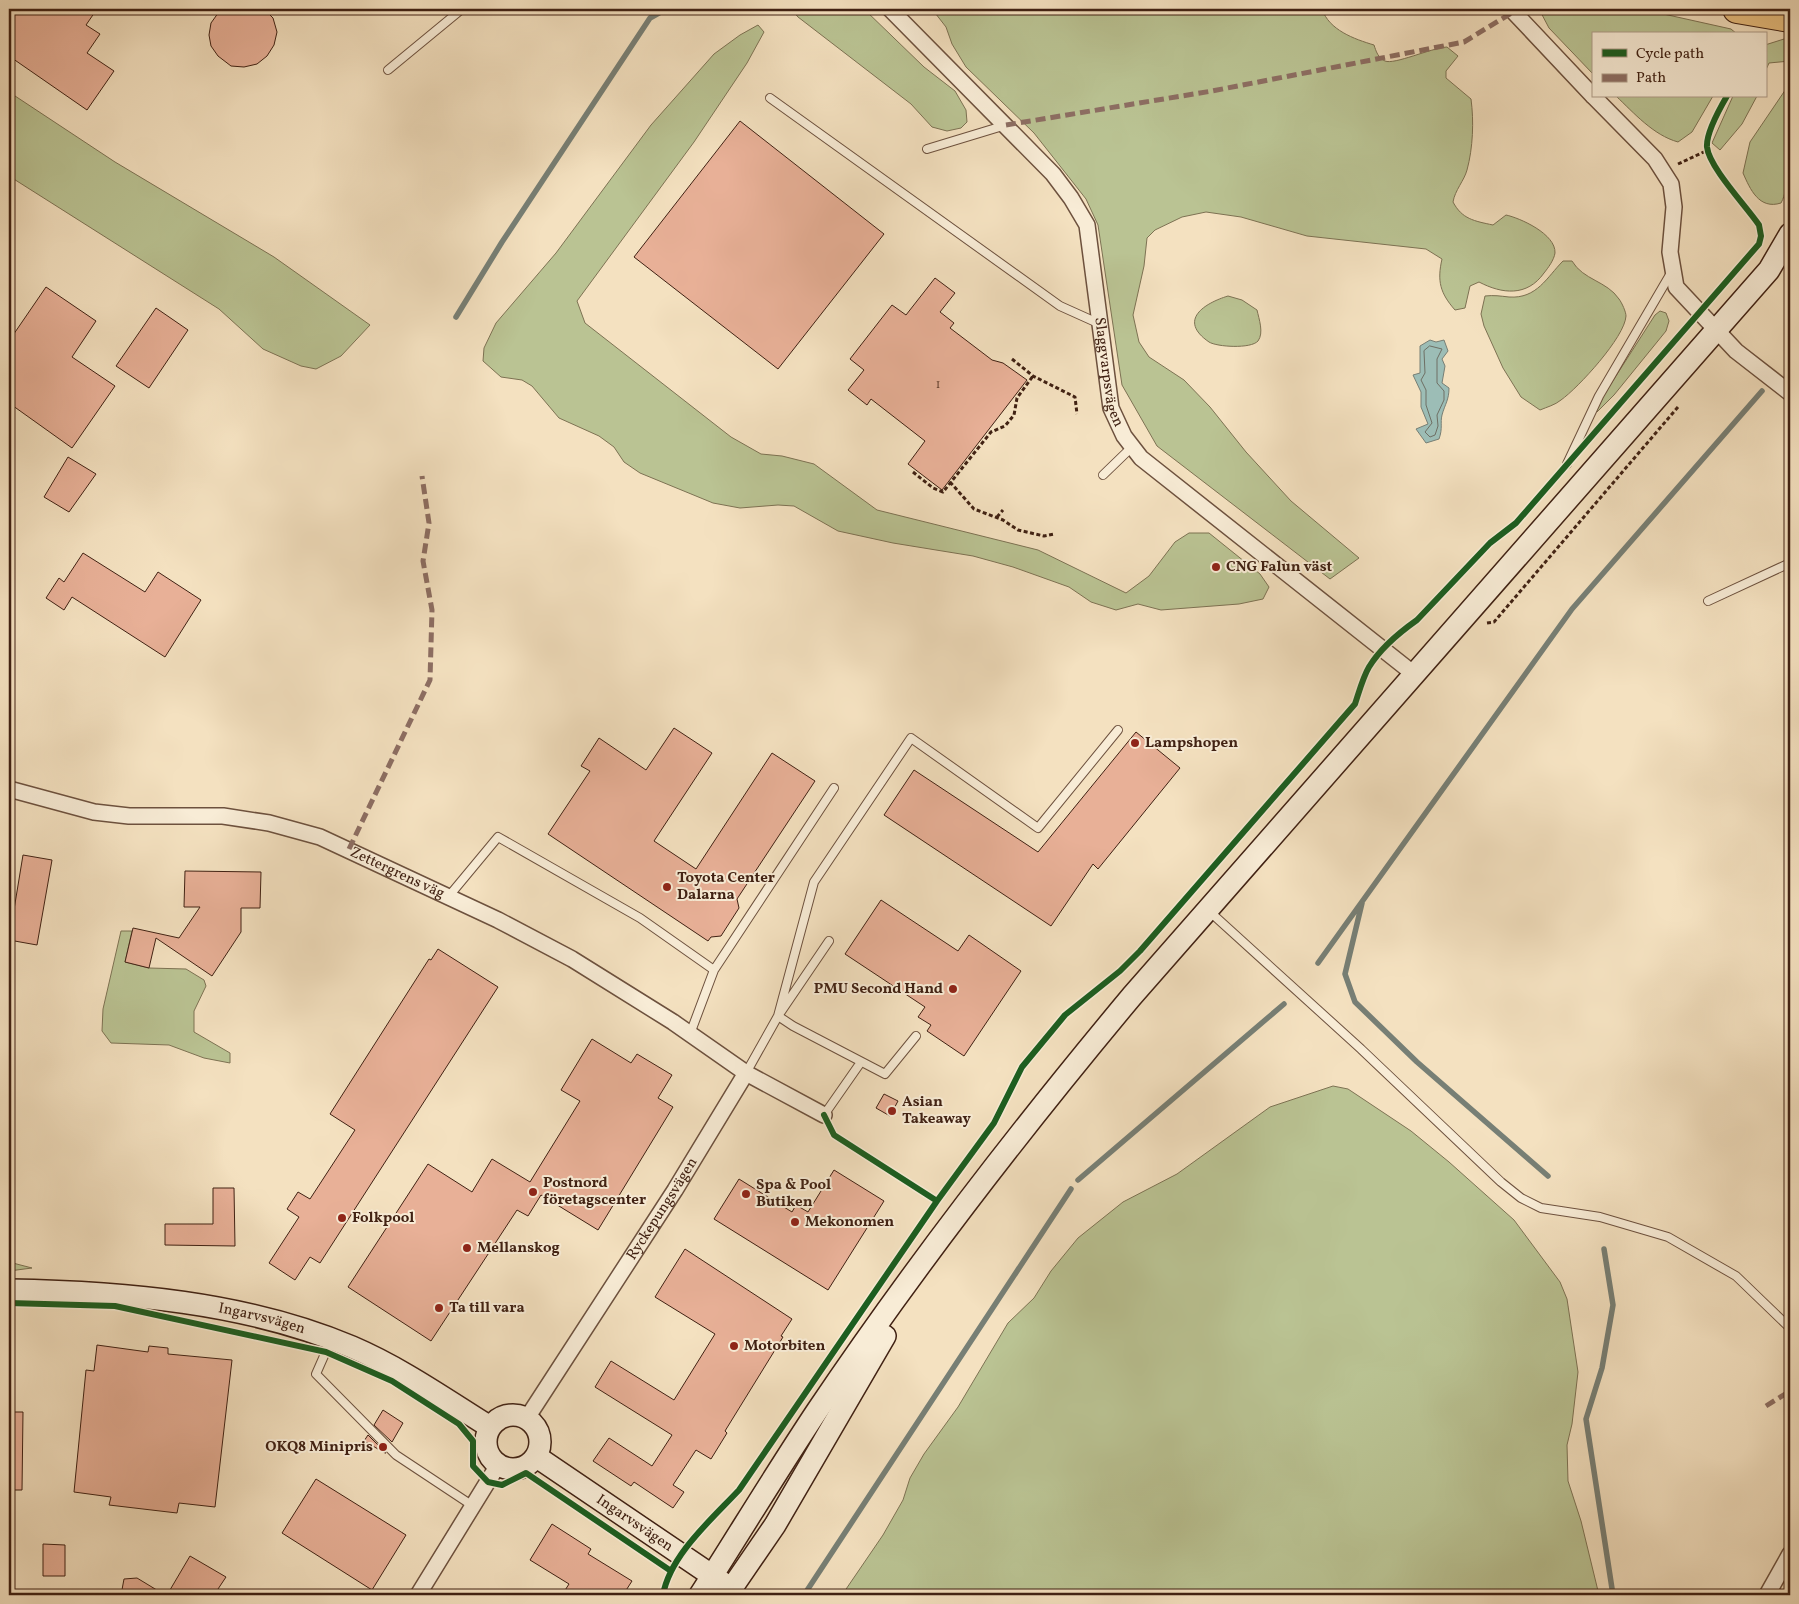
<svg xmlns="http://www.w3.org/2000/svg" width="1799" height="1604" viewBox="0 0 1799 1604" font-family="Vollkorn,serif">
	<rect width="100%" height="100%" fill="#f4e1c0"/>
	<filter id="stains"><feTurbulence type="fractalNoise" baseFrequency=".004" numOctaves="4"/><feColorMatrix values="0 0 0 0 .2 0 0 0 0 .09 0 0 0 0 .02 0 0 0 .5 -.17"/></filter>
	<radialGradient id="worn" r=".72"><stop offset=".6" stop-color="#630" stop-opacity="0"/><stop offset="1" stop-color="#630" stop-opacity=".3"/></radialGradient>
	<!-- green -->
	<path fill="#bac393" stroke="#7d7253" d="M791,9H864L924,67L955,91L966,110L967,122L961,128L947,131L932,127L911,104L798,17Z
		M932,9H1322C1329,30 1354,39 1374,45C1376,51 1378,58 1385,61C1394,65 1431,48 1447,47L1458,56L1446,71V78L1471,99C1474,121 1473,148 1467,170C1464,181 1455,190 1453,202C1462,219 1474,221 1493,225L1506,215C1520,218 1556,234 1555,253C1554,260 1548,268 1544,273C1527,297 1502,294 1479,282L1470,286L1465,308L1455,310C1440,293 1437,281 1442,259L1426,249L1307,236L1241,217L1206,212L1182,217L1155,230L1147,238L1144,266L1133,315L1139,342L1149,357L1184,380L1210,407L1246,452L1291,501L1359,558L1330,579L1157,446L1122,385L1098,225L1086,199L1034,133L966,67L952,44L946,27Z
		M1539,9H1641L1731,29L1737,34H1593V74L1549,28Z
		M758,25L764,32L747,63L694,142L577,301L585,323L731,437L761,454L782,456L814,464L877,510L1038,550L1126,593L1149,576L1175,542L1189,533H1209L1260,574L1269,587L1263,599L1239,604L1161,610L1138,604L1116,610L1091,602L1069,587L1013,567L973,556L893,543L838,531L794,506L778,505L740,508L713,503L640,473L624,462L614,447L599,436L559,418L532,386L522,380L501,377L483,361L484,348L496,323L556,253L651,125L714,54L740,35Z
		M1784,39L1790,40V61L1769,63L1765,72V45Z
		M1790,83V177C1785,186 1786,194 1781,203C1759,210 1750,189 1743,173L1750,142Z
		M9,92L115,162L274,257L370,325L341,356L316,369L301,366L263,349L219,309L9,176Z
		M1616,96H1713L1692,132L1678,142C1653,135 1634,113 1616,96Z
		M1733,96H1757L1742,124L1720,150L1712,143Z
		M1563,261H1572C1583,280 1607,281 1619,299C1622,303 1626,312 1626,316C1625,337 1578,388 1561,400C1555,405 1547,407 1540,410L1521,397L1503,368L1484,326L1481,314L1485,296C1494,295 1500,296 1509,297C1537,299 1547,277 1563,261Z
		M1228,296L1242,300L1257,310C1259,319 1264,333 1258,341C1251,349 1217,347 1209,342C1177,320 1205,303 1228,296Z
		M1660,311L1666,313L1669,321L1666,331L1614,395L1597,412L1596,407L1655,315Z
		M121,931H132L125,962L149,968L186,969L204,980L206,986L194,1011V1032L230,1053V1063L204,1058L169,1045L111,1043L102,1031L103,1009Z
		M1333,1086L1348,1089L1411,1131L1449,1162L1514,1220L1560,1282L1567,1299L1578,1372L1572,1424L1567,1445L1568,1481L1581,1521L1599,1595H842L883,1535L903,1500L910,1478L924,1454L958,1407L1008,1323L1034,1298L1051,1271L1078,1238L1123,1202L1177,1174L1270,1107Z
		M9,1262L32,1268L9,1271Z"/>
	<!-- water -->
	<path fill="#9cbdb6" stroke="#777f75" d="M1430,340L1436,342L1444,340L1448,351L1442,359L1445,366L1442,383L1449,388C1449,400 1445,404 1442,415C1440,423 1443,428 1439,439L1426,443L1416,429L1428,424L1421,407V392L1413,375L1420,373V346Z"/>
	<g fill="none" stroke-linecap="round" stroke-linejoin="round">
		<!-- shore -->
		<path stroke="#6e6f64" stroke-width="1" d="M1430,346L1442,349L1437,359V383L1444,391V400L1437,415L1438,426L1435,435L1430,437L1425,432L1432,423L1426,405V390L1421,380L1425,373L1424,351Z"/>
		<!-- stream -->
		<path stroke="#777f75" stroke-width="5.5" d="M456,317L502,242L650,18L666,9
			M1362,903L1345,974L1355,1002L1417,1062L1548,1176
			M1318,963L1572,609L1762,391
			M1078,1180L1284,1004
			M1604,1249L1613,1305L1602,1368L1586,1419L1613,1595
			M804,1595L1071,1189"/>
	</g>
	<!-- building -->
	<path fill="#e8b097" stroke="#402113" d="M9,9H97L86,25L100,34L87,53L114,71L87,110L9,56Z
		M221,9H264L273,18L277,32L274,45L267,56L257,64L244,67L231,66L218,56L211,46L209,35L211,23Z
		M740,121L884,234L778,369L634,257Z
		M935,278L955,293L940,312L954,323L950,328L992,360L1003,363L1027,380L942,490L908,464L925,441L871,399L867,405L848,390L864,370L850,359L892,305L906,315Z
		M46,287L96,321L72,357L115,386L72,448L9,403V341Z
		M156,308L188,330L149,388L116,366Z
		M68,457L96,474L69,512L44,497Z
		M83,553L145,592L158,572L201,600L165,657L72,597L64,610L46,598L59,578L64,582Z
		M674,728L712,753L654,841L696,869L772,753L815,781L737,899L739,908L721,936L711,937L708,941L548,834L590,771L581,766L599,738L646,770Z
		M1136,732L1180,768L1098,869L1093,864L1051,926L884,815L914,770L1038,852Z
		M23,855L52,860L37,945L9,940Z
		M185,871L261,872L260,908H241V932L212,976L156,938L149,968L125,962L133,928L179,938L200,907H184Z
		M881,900L958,951L969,935L1021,971L964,1056L927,1031L931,1025L918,1017L925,1007L845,954Z
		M438,949L498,987L320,1263L310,1257L295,1280L269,1263L299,1217L287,1209L298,1192L310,1199L355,1130L330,1114L429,959L431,960Z
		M592,1039L631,1063L637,1054L672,1075L658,1098L673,1107L598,1230L541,1195L528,1216L517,1210L431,1341L348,1287L428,1164L472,1192L492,1159L530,1182L580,1101L561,1090Z
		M884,1094L898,1101L890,1116L876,1108Z
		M834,1170L884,1201L828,1290L714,1219L739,1179L792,1212L796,1205L808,1212Z
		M213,1188H234L235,1246L165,1245V1224H213Z
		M685,1249L792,1319L781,1336L783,1337L725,1431L727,1433L711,1459L696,1450L673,1485L684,1492L673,1508L634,1482L631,1486L593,1461L609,1438L652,1466L672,1435L595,1387L611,1361L674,1400L715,1334L655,1297Z
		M97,1345L148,1352L149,1346L168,1348V1354L232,1360L215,1507L179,1503L177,1513L109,1505L111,1497L74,1492L86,1370L94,1371Z
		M383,1410L403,1423L392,1442L374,1425Z
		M9,1412H23L22,1490H9Z
		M368,1435L386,1453H385L364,1441Z
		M316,1479L406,1535L372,1590L282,1533Z
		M552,1524L591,1549L588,1554L632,1581L623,1595H562L569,1584L530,1560Z
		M43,1544L65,1545V1576H43Z
		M190,1556L226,1577L214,1595H167Z
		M137,1578L165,1595H121L124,1579Z"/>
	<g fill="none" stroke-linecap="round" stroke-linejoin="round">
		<!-- lane casing -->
		<g stroke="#6d513e" stroke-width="10">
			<path id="lane" d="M388,70L462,9
				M770,98L1060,306L1100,324
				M927,149L1006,125
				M1567,464L1599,396L1671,273
				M1103,475L1132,447
				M1708,601L1790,563
				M449,896L498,837L640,918L714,970
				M1209,911L1361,1049L1501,1182L1521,1198L1541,1208L1600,1217L1668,1237L1736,1276L1790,1328
				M690,1034L714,970L834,788
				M916,1036L885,1074L793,1026L778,1016L814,882L911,738L1038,828L1118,730
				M746,1073L778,1016L829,941
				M824,1115L861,1062
				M331,1340L316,1374L396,1455L473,1506"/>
		</g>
		<!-- street casing -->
		<g stroke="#6d513e" stroke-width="18">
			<g id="street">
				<path id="s1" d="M890,9L1053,174L1071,198L1087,225L1111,408L1124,436L1141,458L1414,674"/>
				<path d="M1511,9L1593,96"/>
				<path d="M1593,96L1655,159L1671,184L1674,207L1670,252L1676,287L1736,351L1790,393"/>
				<path id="s2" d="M9,789L94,812L129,816H223L269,823L320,837L498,920L572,959L673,1022L746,1073"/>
				<path id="s3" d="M527,1418L675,1190L746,1073L824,1115"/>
				<path d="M418,1595L498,1465"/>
				<path d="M1767,1595L1790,1554"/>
			</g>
		</g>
		<!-- secondary casing -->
		<g stroke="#402113" stroke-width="24">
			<g id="secondary">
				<path id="s4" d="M9,1290C123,1292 246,1302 352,1347C401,1368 445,1399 490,1427"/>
				<circle cx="513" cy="1442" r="27"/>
				<path id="s5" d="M537,1457L723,1583"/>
				<path d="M700,1595C739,1534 777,1471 817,1411C914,1267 1021,1129 1132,996L1769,270L1790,234"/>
				<path d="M727,1595L775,1525L885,1336"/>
			</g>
		</g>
		<!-- highway casing -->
		<g stroke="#402113" stroke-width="30">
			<path id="highway" d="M1737,9L1790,18"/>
		</g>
		<!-- path -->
		<path stroke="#402113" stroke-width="3" stroke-dasharray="4 2.5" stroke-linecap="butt" d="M1678,164L1708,150
			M1012,359L1033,376L1075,397L1077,414
			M913,472L933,488L943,492L991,432L1005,426L1014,415L1017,398L1033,376
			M950,482L974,509L1003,520L1018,530L1044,536L1054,534
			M997,517L1003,510
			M1487,623L1494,622L1678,407"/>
		<!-- lane -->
		<use href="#lane" stroke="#f8ecd6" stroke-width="8"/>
		<!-- street -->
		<use href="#street" stroke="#f8ecd6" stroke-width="15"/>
		<!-- secondary -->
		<use href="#secondary" stroke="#f8ecd6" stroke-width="21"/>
		<!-- highway -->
		<use href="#highway" stroke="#eac080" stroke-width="28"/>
		<!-- quiet -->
		<path stroke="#8d6e63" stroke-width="5" stroke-dasharray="10 5" stroke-linecap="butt" d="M1006,125L1212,91L1464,42L1513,12
			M349,849L430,680L432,610L423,561L429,523L422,476
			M1766,1406L1790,1391"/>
		<!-- cycleway casing -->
		<g stroke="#f8ecd6" stroke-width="9">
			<path id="cycleway" d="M824,1115L834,1135L937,1201
				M9,1303L115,1306L326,1352L392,1381L459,1424L473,1441V1466L488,1482L502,1485L526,1473L671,1571
				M663,1595C670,1555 712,1519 739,1490L937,1201L994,1123L1022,1067L1065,1015L1120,971L1140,951L1355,704C1359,692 1363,677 1369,667C1380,649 1400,632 1417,620L1490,543L1516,523L1759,244L1761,236L1759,225C1746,206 1709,167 1707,147C1706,134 1720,108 1727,96"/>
		</g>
		<!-- cycleway -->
		<use href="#cycleway" stroke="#1b5e20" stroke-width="6"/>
	</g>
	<!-- markers -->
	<g fill="#8f2418" stroke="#f8ecd6" stroke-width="2">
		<circle cx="1216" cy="567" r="5"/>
		<circle cx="1135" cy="743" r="5"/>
		<circle cx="667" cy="887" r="5"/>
		<circle cx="953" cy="989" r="5"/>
		<circle cx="892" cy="1111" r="5"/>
		<circle cx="533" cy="1192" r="5"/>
		<circle cx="746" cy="1194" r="5"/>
		<circle cx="342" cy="1218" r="5"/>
		<circle cx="795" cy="1222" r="5"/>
		<circle cx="467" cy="1248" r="5"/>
		<circle cx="439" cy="1308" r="5"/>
		<circle cx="734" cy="1346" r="5"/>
		<circle cx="383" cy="1447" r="5"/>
	</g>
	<g text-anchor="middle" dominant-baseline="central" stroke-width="4" stroke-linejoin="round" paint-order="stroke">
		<!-- number labels -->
		<g font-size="12" fill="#6a4534">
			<text x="938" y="385">1</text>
		</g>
		<!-- street labels -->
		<g font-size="15" fill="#402113" stroke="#f8ecd6">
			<text stroke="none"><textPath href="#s1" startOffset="442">Slaggvarpsvägen</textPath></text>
			<text stroke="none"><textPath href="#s2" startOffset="402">Zettergrens väg</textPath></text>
			<text stroke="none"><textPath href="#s3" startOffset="249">Ryckepungsvägen</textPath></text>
			<text stroke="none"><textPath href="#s4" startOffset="255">Ingarvsvägen</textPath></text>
			<text stroke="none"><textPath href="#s5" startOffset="118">Ingarvsvägen</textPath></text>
		</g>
		<!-- poi labels -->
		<g font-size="15" font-weight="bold" fill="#402113" stroke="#f8ecd6" text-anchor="start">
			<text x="1226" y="567">CNG Falun väst</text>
			<text x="1145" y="743">Lampshopen</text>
			<text x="677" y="878">Toyota Center<tspan x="677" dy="17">Dalarna</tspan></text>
			<text x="943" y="989" text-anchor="end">PMU Second Hand</text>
			<text x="902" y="1102">Asian<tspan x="902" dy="17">Takeaway</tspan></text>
			<text x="543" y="1183">Postnord<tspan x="543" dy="17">företagscenter</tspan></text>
			<text x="756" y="1185">Spa &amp; Pool<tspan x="756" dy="17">Butiken</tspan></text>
			<text x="352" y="1218">Folkpool</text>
			<text x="805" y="1222">Mekonomen</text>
			<text x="477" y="1248">Mellanskog</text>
			<text x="449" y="1308">Ta till vara</text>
			<text x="744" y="1346">Motorbiten</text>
			<text x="373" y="1447" text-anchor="end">OKQ8 Minipris</text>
		</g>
	</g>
	<!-- margin -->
	<rect width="1799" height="1604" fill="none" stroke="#f4e1c0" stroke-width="30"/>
	<rect x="10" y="10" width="1779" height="1584" fill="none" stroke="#402113" stroke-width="2.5"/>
	<rect x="15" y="15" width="1769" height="1574" fill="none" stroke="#402113"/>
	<!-- legend -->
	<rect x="1592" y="32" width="175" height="65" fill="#f8ecd6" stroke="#ae9b88"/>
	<rect x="1602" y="49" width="25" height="8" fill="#1b5e20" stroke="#ae9b88"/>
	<text x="1636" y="58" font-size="15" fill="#402113">Cycle path</text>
	<rect x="1602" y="74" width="25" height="8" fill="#8d6e63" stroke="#ae9b88"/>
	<text x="1636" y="82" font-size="15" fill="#402113">Path</text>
	<rect width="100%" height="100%" filter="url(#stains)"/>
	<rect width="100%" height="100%" fill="url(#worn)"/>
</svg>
